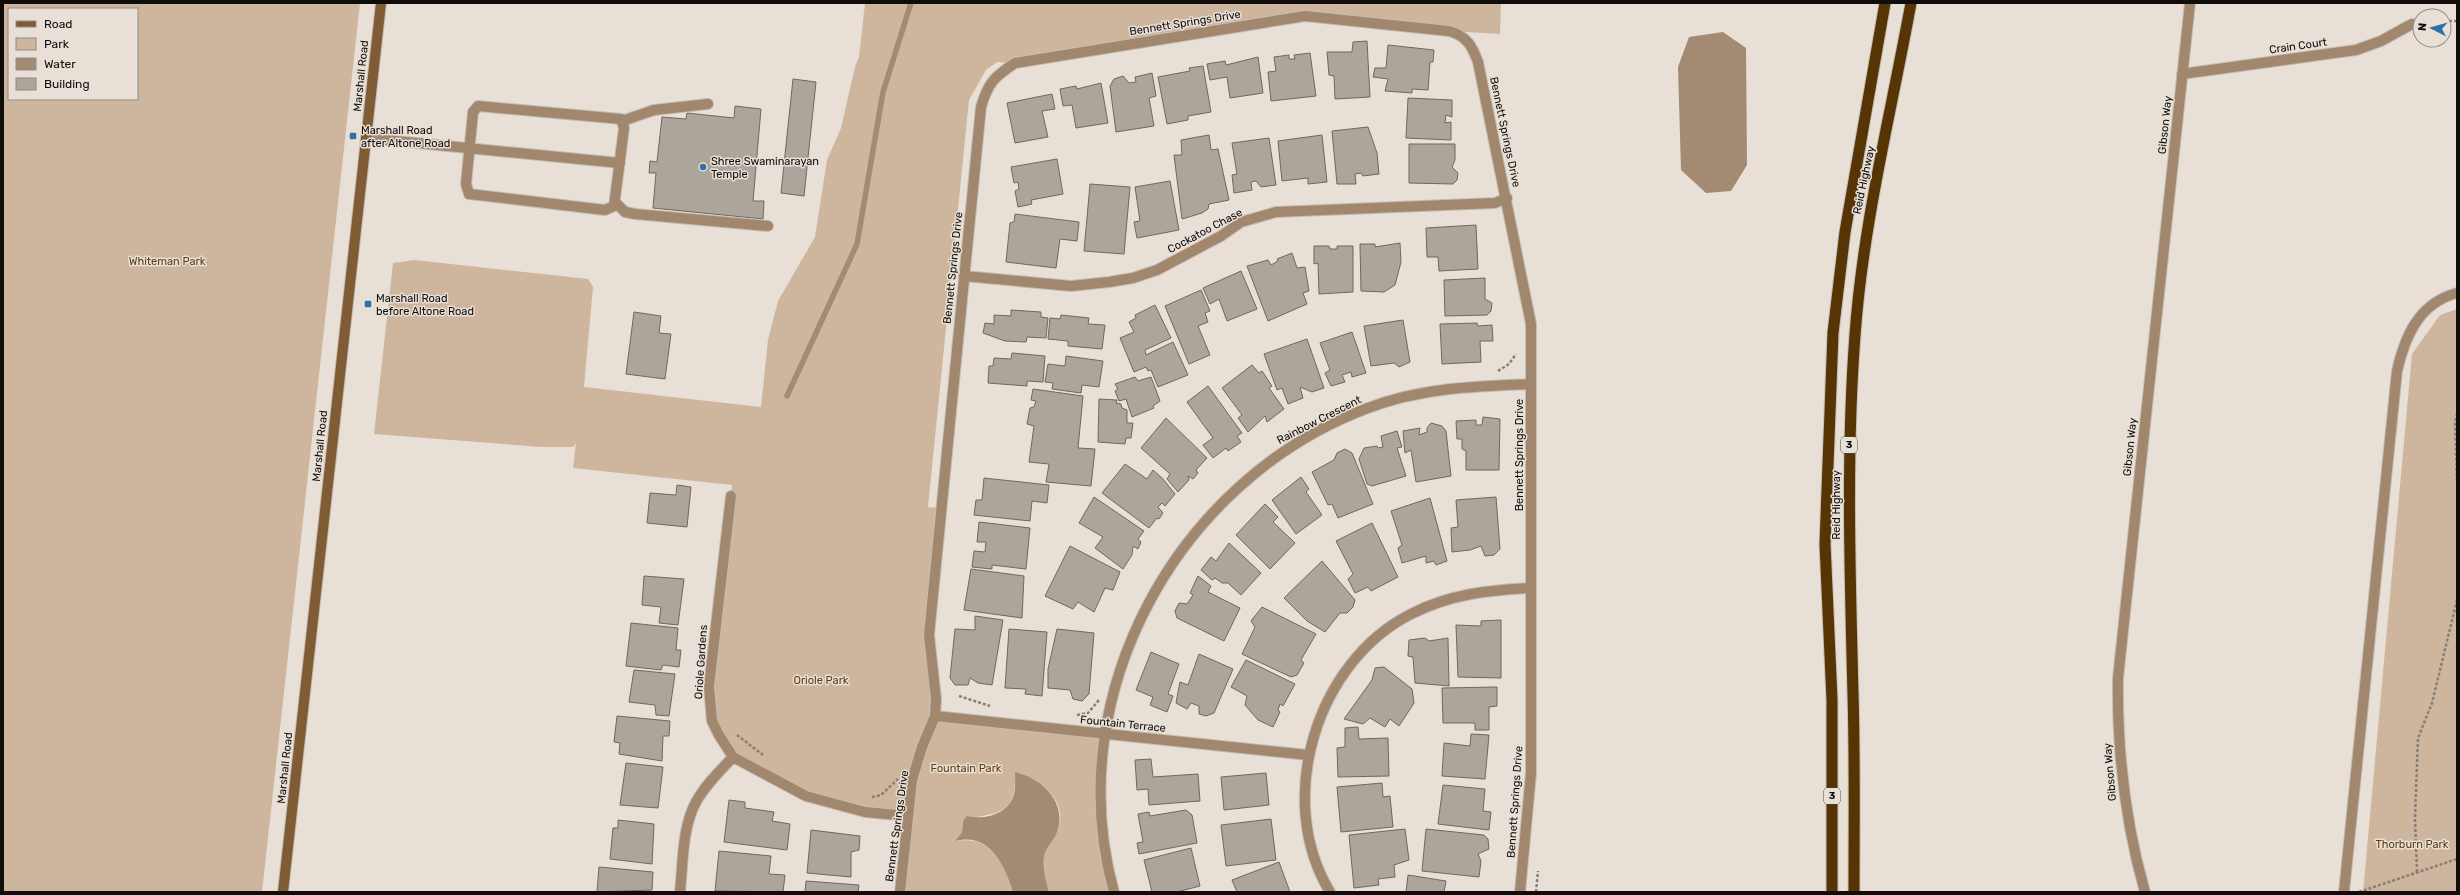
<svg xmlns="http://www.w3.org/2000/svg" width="2460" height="895" viewBox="0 0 2460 895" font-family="Rubik,sans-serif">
	<rect width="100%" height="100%" fill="#e8dfd6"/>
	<!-- green -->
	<path fill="#ceb69e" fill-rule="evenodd" d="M3,3H360L262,892H3ZM9,9H137V99H9Z
		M865,3H1501L1500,34L1449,31L1326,17L1015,63L997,62L986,70L969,100L928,507L941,508L929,635L935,716L1106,734L1101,773L1114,892H1049C1046,879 1040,863 1045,850C1048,844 1054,839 1057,832C1070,802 1043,783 1019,773L1015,777C1015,819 993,811 963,821L962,832L955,841C993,836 1002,860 1013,892H900L908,816L835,805L733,757L709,703L732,485L573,468L576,443L573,447H541L374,434L393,263L415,260L588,279L593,287L584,387L761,407L768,340L778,301L815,237L827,160L841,128L855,67L859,57Z
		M2457,309V892H2363L2412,354L2440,315Z"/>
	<!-- water -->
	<path fill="#a38a72" d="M1723,32L1746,48L1747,165L1731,191L1706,193L1681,170L1678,67L1689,37Z
		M1015,772C1041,778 1068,802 1057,832C1054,841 1046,846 1044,856C1042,868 1046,880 1049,892H1013C1004,864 990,832 955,841L962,832L963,821L967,816C984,820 1006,815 1013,797C1016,789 1015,780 1015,772Z"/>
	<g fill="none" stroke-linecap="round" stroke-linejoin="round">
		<!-- stream -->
		<path stroke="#a38a72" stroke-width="5.5" d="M787,396L857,244L883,92L911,3"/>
	</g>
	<!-- building -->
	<path fill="#ada59c" stroke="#6f6760" d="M1367,41L1370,97L1335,99L1334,76L1329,75L1327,52H1352L1353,42Z
		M1388,45L1434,50L1433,62H1430L1428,90L1412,89V93L1385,91L1388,79L1373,77L1375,68H1386Z
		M1310,53L1316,96L1271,101L1268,72L1276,71L1274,57L1289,55V59H1295L1294,55Z
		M1258,57L1263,93L1230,98L1227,77L1210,80L1207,64L1225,61L1226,65Z
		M1203,66L1211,112L1188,116V120L1167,124L1158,77L1190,71L1189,68Z
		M1152,73L1156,96L1149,98L1154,126L1116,132L1110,86L1114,79L1123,76L1129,83L1136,82L1135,77Z
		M793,79L816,82L804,196L781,193Z
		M1101,83L1108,123L1076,128L1072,105L1063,106L1060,89L1076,86L1077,89Z
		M1052,94L1055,109L1042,111L1048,137L1015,143L1007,103Z
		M1408,98L1452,100V117L1446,115L1445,123L1451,122V140L1406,138Z
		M735,106L761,109L753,201H764L763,219L653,208L656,173H649L650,161L657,162L662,117L686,119L687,113L734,118Z
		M1368,127L1377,153L1379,174L1363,176L1361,173L1355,174L1356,184H1337L1332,131Z
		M1209,135L1211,150L1218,149L1229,200L1209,204L1208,209L1202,213L1182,219L1174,155H1182L1181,140Z
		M1322,135L1327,182L1308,184V178L1282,181L1278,141Z
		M1269,138L1276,185L1261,187L1256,181L1251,182L1252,190L1234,193L1232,175L1237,174L1232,143Z
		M1409,144H1455V160L1452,167L1458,173L1457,180L1453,184L1409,183Z
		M1057,159L1063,194L1031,200L1032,204L1018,207L1015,191L1019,189L1018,182L1014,183L1011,167Z
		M1170,181L1179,230L1137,238L1134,222L1140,221L1135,187Z
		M1090,184L1130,187L1124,254L1084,251Z
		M1015,214L1079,222L1077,241L1060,239L1056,268L1006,262L1010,223L1014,222Z
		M1476,225L1478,269L1439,271L1438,257H1427L1426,228Z
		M1400,243L1401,262L1395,285L1384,292L1361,291L1360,244H1375V247Z
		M1314,246H1329L1330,249H1337V246H1353V292L1319,294L1318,263L1314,264Z
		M1292,253L1297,268L1305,267L1309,291L1303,293L1307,304L1268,321L1247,266L1268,260L1271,265L1278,261L1277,259Z
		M1241,271L1257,309L1227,321L1219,299L1210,304L1203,288Z
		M1485,278V299L1492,303L1491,311L1487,315L1445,316L1444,280Z
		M1201,290L1210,311L1205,313L1208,322L1198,326L1210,355L1189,364L1165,306Z
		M1155,305L1171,338L1145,350L1146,355L1173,342L1188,375L1158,387L1151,370L1148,371L1146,367L1134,372L1120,338L1134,332L1129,322L1136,318L1135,315Z
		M1011,310L1041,312V317L1048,318L1046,338L1027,337L1026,342L1005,341L983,333L985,323L994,324V315L1011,316Z
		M634,312L661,316L659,333L671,334L665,379L626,374Z
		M1061,315L1089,318L1088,324L1105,325L1102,349L1068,346V341L1048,339L1050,318L1060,319Z
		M1403,320L1410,362L1399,367L1394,363L1371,366L1364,326Z
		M1477,323L1478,326L1492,325L1493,341H1480L1481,362L1442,364L1440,324Z
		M1352,332L1366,373L1352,377L1351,372L1342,375L1345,382L1331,386L1325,373L1330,370L1320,343Z
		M1307,339L1324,388L1312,392L1300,387L1303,398L1288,404L1282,388L1277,390L1264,354Z
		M1012,353L1045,356L1043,382L1027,381V386L988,383L989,366H993L994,358L1011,359Z
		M1066,356L1103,361L1099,387L1082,385L1081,393L1052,389L1053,383L1045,382L1048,364L1065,366Z
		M1252,365L1259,373L1262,371L1272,386L1269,388L1284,409L1267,422L1265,416L1248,432L1238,418L1242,415L1222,388Z
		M1135,377L1138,381L1151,377L1160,401L1153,406L1154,408L1132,417L1126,399L1119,401L1115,391L1118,389L1115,384Z
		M1208,386L1242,433L1237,436L1241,442L1228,451L1226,448L1213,458L1203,445L1213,438L1187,402Z
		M1033,389L1083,396L1078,448L1095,449L1091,486L1046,482L1049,464L1029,462L1034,426L1027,424L1030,408L1034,407L1036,401L1031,400Z
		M1099,399L1117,400L1116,403L1121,404L1122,408L1127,410V423H1133L1131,438H1126L1125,444L1098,442Z
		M1483,417L1500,419L1499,470H1466V451L1462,449V439H1457L1456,421L1476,420V425H1482Z
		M1166,418L1207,458L1196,470L1198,473L1193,479L1188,476L1189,480L1178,492L1167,479L1170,474L1141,448Z
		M1431,423L1442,426L1446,431L1451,476L1416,482L1411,450L1405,453L1403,431L1420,428L1419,435L1427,432V428Z
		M1397,431L1402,447L1397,448L1406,476L1372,486L1367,484L1359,459L1364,448L1377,446L1378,448L1383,447L1381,436Z
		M1345,449L1352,453L1373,504L1338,518L1332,504L1328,505L1312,472L1334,460L1337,453Z
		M1125,464L1147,479L1153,470L1163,479L1175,494L1165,506L1162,503L1158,507L1163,513L1159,519L1157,518L1149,528L1102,493Z
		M1301,477L1309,489L1306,492L1322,515L1296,534L1272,500Z
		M984,478L1049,485L1047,503L1032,501L1030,521L974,515L976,500H982Z
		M677,485L691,487L687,527L647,523L650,493L676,495Z
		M1094,497L1144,531L1138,539L1141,542L1138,549L1133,546L1132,555L1123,569L1095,548L1103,537L1079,523Z
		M1496,497L1500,549L1494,555L1485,556L1481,546L1470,550L1452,552L1451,528L1458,527L1456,500Z
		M1430,498L1447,561L1436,565L1434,561L1426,563V556L1402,563L1398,548L1402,545L1391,511Z
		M1265,504L1278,517L1273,522L1295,543L1270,569L1236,535Z
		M979,522L1030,528L1026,569L992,565V569L972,567L974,551L985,552L986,542H977Z
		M1372,523L1398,577L1371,591L1368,587L1355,593L1348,579L1353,574L1336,541Z
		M1229,543L1261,573L1241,595L1228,583H1222L1215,578L1212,580L1201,570L1211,557L1216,561Z
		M1070,546L1120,572L1113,590L1105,588L1094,612L1078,602L1073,609L1045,596Z
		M1322,561L1355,600L1353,607L1347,613H1340L1325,632L1307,621L1284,598Z
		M971,569L1024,576L1022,618L964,610Z
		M644,576L684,579L678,625L659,623L661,607L642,605Z
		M1198,576L1211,586L1208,592L1240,608L1224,641L1177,618L1175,611L1179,603L1187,604L1193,595L1190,593Z
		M1262,607L1316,634L1301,660L1304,663L1297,675L1291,677L1242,654L1255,627L1251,621Z
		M975,616L1003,620L992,685L978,683L970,678L968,685H955L950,678L955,629L975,630Z
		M1501,620V678L1458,677L1456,625L1481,626V621Z
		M631,623L678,628L676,650H681L679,667L663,665L661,670L626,666Z
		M1009,629L1047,632L1042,696L1025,694L1026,689L1005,688Z
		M1057,629L1094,633L1089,694L1082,701L1073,699L1070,690L1048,688V669Z
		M1425,638L1429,641L1448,638L1449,686L1415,683L1413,657L1408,656L1409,640Z
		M1151,652L1179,664L1168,694L1173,696L1167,712L1150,705L1153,697L1136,690Z
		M1199,654L1233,669L1214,713L1206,716L1199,714V706L1191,703L1187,709L1176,703L1180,682L1188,685Z
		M1246,660L1295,684L1283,706L1280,704L1278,710L1280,712L1273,727L1258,720L1245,705L1247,696L1231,687Z
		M1384,667L1412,689L1414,703L1399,726L1390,719L1385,727L1370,718L1363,724L1344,719L1372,680L1375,668Z
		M634,670L675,674L669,716L656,715L655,705L629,702Z
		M1497,687V706L1489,707V730H1475V723H1443L1442,688Z
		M617,716L670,721L669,736H663L662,761L619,754L620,743L614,742Z
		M1358,727L1359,739L1388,738L1389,776L1338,777L1337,748L1345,747V728Z
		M1471,734L1489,735L1485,779L1442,776L1444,743L1470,746Z
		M1151,759L1153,777L1198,774L1200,801L1149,805L1148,789L1137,790L1135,760Z
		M626,763L663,767L658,808L620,805Z
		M1266,773L1269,805L1224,810L1221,777Z
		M1382,783L1383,797L1390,796L1393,827L1341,832L1337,787Z
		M1443,785L1485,789L1483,811L1491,812L1489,830L1438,824Z
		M729,800L745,802V808L774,812L772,821L790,824L787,850L724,842Z
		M1186,810L1192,815L1197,843L1139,854L1137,843L1143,842L1138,814L1149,812L1150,816Z
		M1271,819L1276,860L1226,866L1221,825Z
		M618,820L654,824L652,864L610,859L613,828H618Z
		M1405,829L1409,860L1394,865L1395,877L1378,879L1379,885L1354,888L1349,835Z
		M1426,829L1484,835L1488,839L1489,849L1478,854L1481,861L1479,877L1422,871Z
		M811,830L860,836L859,850L851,852V877L807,873Z
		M1191,848L1200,886L1177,892H1152L1144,860Z
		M719,851L771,856L769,874L785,875L783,892L715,891Z
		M1279,862L1290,892H1237L1232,880Z
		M599,867L653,872L652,890L597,892Z
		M1408,875L1446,881L1444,892H1406Z
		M806,881L859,885L858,892H805Z"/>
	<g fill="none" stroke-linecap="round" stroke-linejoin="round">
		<!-- service casing -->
		<g stroke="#c5bdb5" stroke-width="12">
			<path id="service" d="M478,106L621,119L624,128L614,206L605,210L469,194L466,184L473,112Z
				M622,121L654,110L708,104
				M366,138L620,163
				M615,202L625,212L635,214L768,226"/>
		</g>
		<!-- minor casing -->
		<g stroke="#c5bdb5" stroke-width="12">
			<path id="minor" d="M2182,74L2356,50L2381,41L2412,24
				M964,276L1071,286L1109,282L1133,278L1157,270L1221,236L1241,222L1276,212L1495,203L1507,198
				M731,496L709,686L712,721L719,735L733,757L806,796L865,812L908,816
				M935,716L1308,755
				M680,892C683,864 682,827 696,802C705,785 720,771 733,757
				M900,892L912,780L922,747L935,716L936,699L929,635L981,107C988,83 994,77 1015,63L1305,16L1449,31C1467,36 1472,46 1478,62L1531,324V773L1520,892
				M1114,892C1059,694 1178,479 1368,408C1420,388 1475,386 1530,384
				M1330,892C1274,800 1316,662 1411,614C1450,594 1489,590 1531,588
				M2145,892C2125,822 2117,751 2118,678L2190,3
				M2344,892L2397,371C2405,336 2419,303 2457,293"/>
		</g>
		<!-- secondary casing -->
		<g stroke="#c5bdb5" stroke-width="12">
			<path id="secondary" d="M283,892L381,3"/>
		</g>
		<!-- trunk casing -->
		<g stroke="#c5bdb5" stroke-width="13">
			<path id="trunk" d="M1832,892V700L1825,544L1833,333L1845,232L1885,3
				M1854,892C1854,826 1855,760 1853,694C1850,574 1846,455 1855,335C1863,223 1891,113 1911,3"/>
		</g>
		<!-- path -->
		<path stroke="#857f79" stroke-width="2.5" stroke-dasharray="3 2" stroke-linecap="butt" d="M2444,21H2457
			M1498,371L1509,364L1516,354
			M2457,413L2455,423L2457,480
			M959,696L990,706
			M1077,715L1088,713L1099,700
			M737,735L763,755
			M872,797L881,795L898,779
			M2417,872L2415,818L2418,738L2432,703L2457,600
			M1536,892L1538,871
			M2359,892L2457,859"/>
		<!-- service -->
		<use href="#service" stroke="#a0876e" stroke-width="10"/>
		<!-- minor -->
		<use href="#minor" stroke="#a0876e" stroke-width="10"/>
		<!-- secondary -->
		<use href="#secondary" stroke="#805c35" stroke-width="10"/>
		<!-- trunk -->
		<use href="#trunk" stroke="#573403" stroke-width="11"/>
	</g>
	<!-- markers -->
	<g fill="#2f71a7" stroke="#e8dfd6" stroke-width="1.5">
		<rect x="349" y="132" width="8" height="8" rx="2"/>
		<circle cx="703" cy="167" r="4"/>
		<rect x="364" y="300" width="8" height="8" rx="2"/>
	</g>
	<g text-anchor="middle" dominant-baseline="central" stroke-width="3" stroke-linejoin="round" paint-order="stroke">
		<!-- shield labels -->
		<g fill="#e8dfd6" stroke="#504b46" stroke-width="1">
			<rect x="1841" y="437" width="16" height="16" rx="3"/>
			<rect x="1824" y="788" width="16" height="16" rx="3"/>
		</g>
		<g font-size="10" font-weight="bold" fill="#0f0c09">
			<text x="1849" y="445">3</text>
			<text x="1832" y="796">3</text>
		</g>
		<!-- street labels -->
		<g font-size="11" fill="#0f0c09" stroke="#e8dfd6">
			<text transform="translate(1185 23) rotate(-9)">Bennett Springs Drive</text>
			<text transform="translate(2298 46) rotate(-8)">Crain Court</text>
			<text transform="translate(361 76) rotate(-84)">Marshall Road</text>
			<text transform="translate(2165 125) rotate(-84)">Gibson Way</text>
			<text transform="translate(1505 132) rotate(78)">Bennett Springs Drive</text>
			<text transform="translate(1864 180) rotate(-78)">Reid Highway</text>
			<text transform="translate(1205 231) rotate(-28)">Cockatoo Chase</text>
			<text transform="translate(953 268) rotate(-84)">Bennett Springs Drive</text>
			<text transform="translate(1319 420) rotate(-27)">Rainbow Crescent</text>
			<text transform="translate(320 446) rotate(-84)">Marshall Road</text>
			<text transform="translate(2130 447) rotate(-84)">Gibson Way</text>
			<text transform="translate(1519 455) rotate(-90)">Bennett Springs Drive</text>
			<text transform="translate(1836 505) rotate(-90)">Reid Highway</text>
			<text transform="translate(701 662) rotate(-86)">Oriole Gardens</text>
			<text transform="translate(1123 724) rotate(6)">Fountain Terrace</text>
			<text transform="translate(285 768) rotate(-84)">Marshall Road</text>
			<text transform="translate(2110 772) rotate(-95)">Gibson Way</text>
			<text transform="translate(1515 802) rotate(-86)">Bennett Springs Drive</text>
			<text transform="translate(897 826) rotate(-82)">Bennett Springs Drive</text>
		</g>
		<!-- poi labels -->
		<g font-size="11" fill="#0f0c09" stroke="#e8dfd6" text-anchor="start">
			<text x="361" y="130">Marshall Road<tspan x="361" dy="13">after Altone Road</tspan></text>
			<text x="711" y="161">Shree Swaminarayan<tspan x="711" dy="13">Temple</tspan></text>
			<text x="376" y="298">Marshall Road<tspan x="376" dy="13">before Altone Road</tspan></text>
		</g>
		<!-- park labels -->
		<g font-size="11" fill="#5f3b10" stroke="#e8dfd6">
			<text x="167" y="261">Whiteman Park</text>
			<text x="821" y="680">Oriole Park</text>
			<text x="966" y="768">Fountain Park</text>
			<text x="2412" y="844">Thorburn Park</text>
		</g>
	</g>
	<!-- border -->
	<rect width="2460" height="895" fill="none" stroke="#0f0c09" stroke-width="8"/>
	<!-- legend -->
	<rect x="8" y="8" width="130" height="92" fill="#e8dfd6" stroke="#918b84"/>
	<rect x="16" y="21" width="20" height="6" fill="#805c35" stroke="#918b84"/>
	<text x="44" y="28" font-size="12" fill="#0f0c09">Road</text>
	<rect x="16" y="38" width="20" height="12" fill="#ceb69e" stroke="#918b84"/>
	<text x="44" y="48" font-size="12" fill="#0f0c09">Park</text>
	<rect x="16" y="58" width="20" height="12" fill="#a38a72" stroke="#918b84"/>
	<text x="44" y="68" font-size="12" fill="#0f0c09">Water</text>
	<rect x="16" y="78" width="20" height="12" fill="#ada59c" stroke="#918b84"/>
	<text x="44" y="88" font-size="12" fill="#0f0c09">Building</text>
	<!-- north arrow -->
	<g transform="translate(2432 28) rotate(276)"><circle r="19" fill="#e8dfd6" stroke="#918b84"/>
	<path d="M0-3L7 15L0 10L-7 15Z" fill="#2f71a7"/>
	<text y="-6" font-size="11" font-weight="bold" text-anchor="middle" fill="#0f0c09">N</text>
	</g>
</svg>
